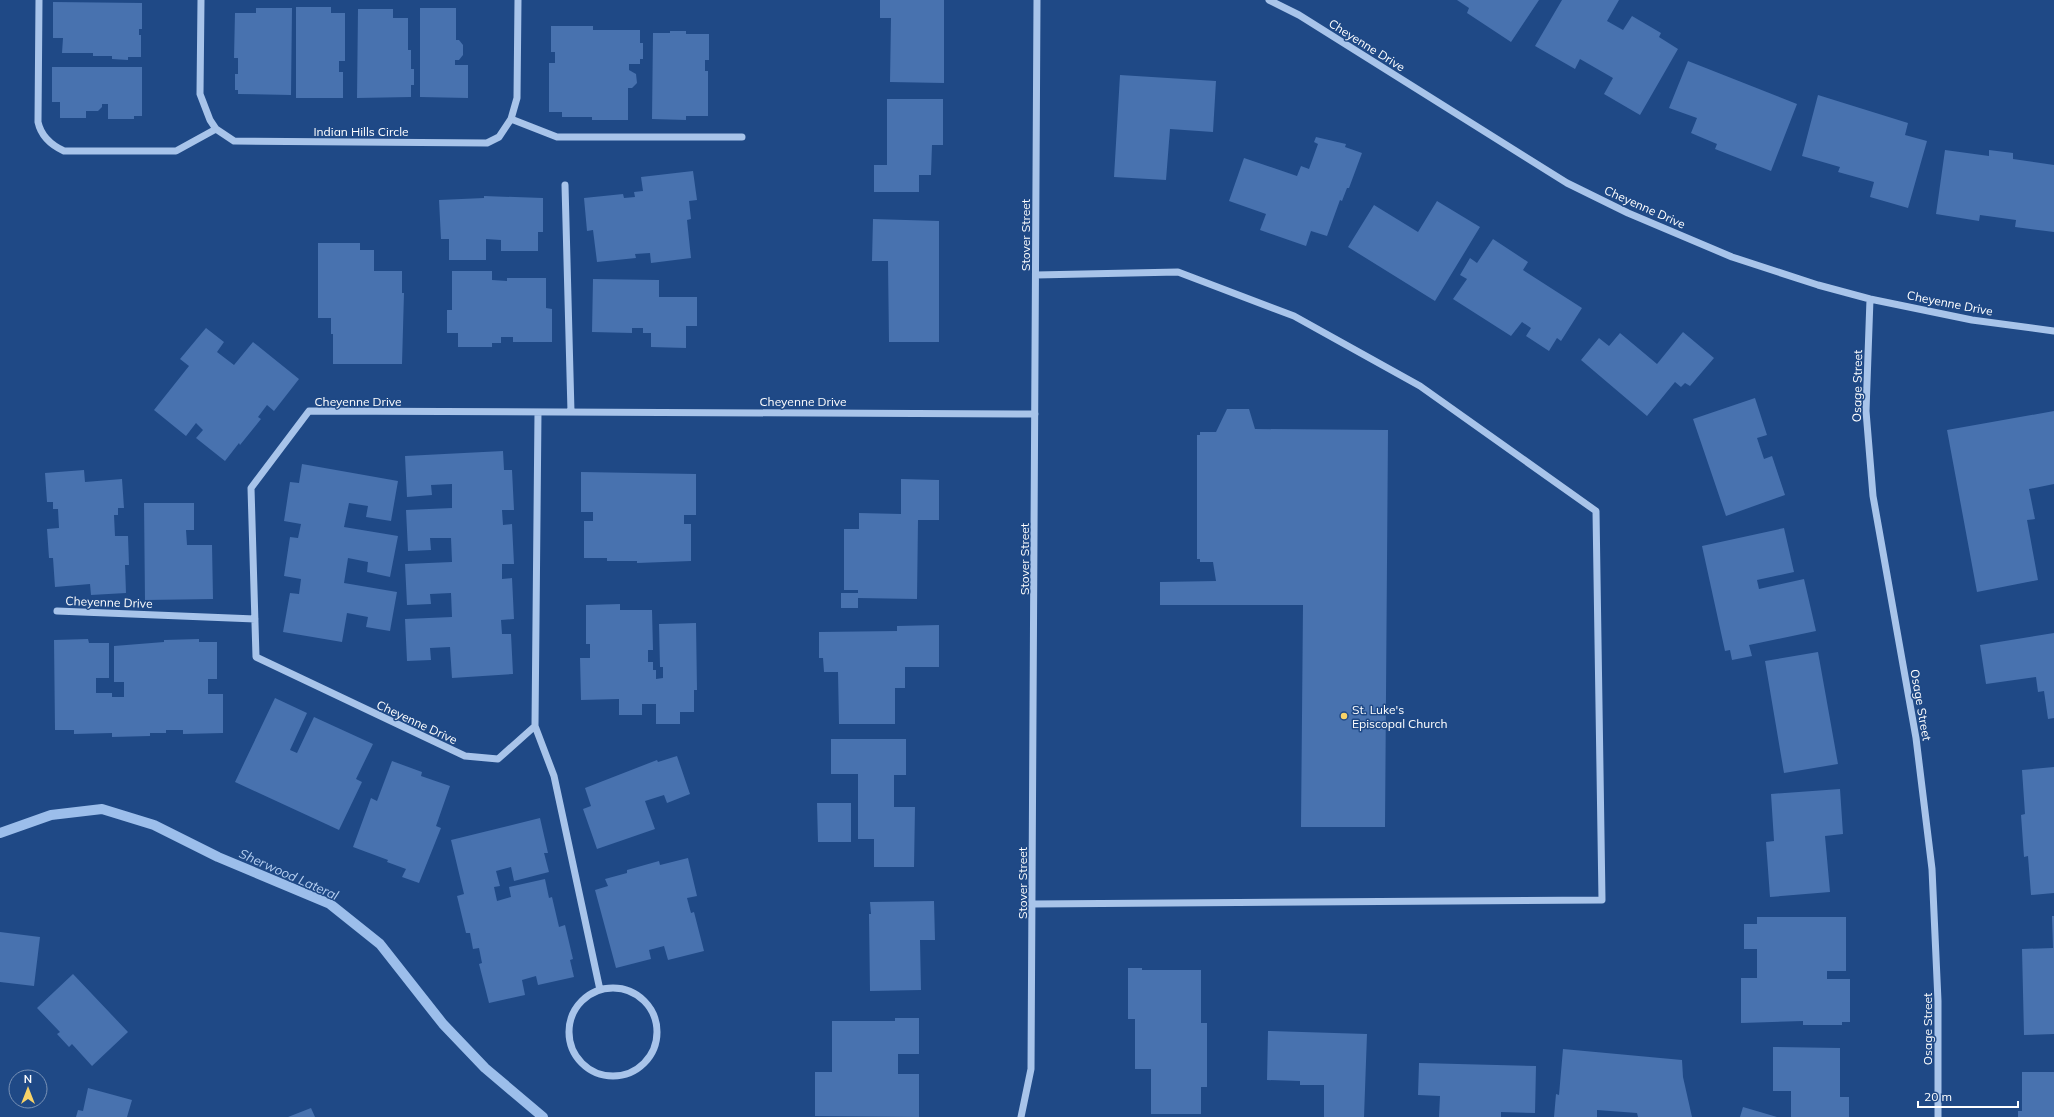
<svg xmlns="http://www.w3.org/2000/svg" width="2054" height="1117" viewBox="0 0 2054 1117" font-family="Mulish,sans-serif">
	<rect width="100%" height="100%" fill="#1f4986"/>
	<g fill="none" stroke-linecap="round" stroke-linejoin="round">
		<!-- stream -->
		<path stroke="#9cbeeb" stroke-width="10" d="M0,833L51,815L102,809L154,825L218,857L330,904L380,944L443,1024L485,1068L543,1117"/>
	</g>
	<!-- building -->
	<path fill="#4872af" d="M880,0H944V83L890,82L891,18H880Z
		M1457,0H1539L1511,42L1467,13L1469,8Z
		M1562,0H1619L1607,21L1623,30L1632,16L1661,33L1659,37L1678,49L1640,115L1604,94L1613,78L1580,59L1575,69L1535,46Z
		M53,2L142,3V29H139V35H141V57H128V60L112,59V56H93V53H62L63,38H53Z
		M296,7H331V13H345V61H339V72H343V98H296Z
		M256,8H292L291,95L238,94V90H235V74H238V58H234L235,13H256Z
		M420,8H456V40H459L463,45V55L459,60H455V65H468V98L420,97Z
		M358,9H393V18H408V50H411V69H414V85H411V97L357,98Z
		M551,26H593V30H640V43H643V59H640V64H629V70L636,74L637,83L632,88H628V120H592V117H562V112H549V63H555V52H551Z
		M670,31H686V34H709V60H705V71H708V116H686V120L652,119L653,33H670Z
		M1688,61L1797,104L1771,171L1715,149L1717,144L1691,133L1697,118L1669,108Z
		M52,67H142V116H134V119H108V104H102V107L98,111H86V118H60V102H52Z
		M1120,75L1216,81L1213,132L1170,129L1166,180L1114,177Z
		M1818,95L1908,123L1905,135L1927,141L1908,208L1870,197L1874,182L1838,172L1840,167L1802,156Z
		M887,99H943V145H932L931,175H919V192H874V165H887Z
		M1316,137L1346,144L1345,147L1362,153L1349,188H1347L1342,201L1340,200L1327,236L1311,231L1306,246L1260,230L1266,214L1229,201L1244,158L1297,176L1301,166L1309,169L1318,144L1314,142Z
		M1945,150L1989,156V150L2013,153V159L2054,165V232L2015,227L2016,220L1980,215L1979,221L1936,214Z
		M693,171L697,200L689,201L691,219L687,220L691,258L651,263L650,253L635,254L636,258L597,262L593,230L587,231L584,198L623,194L624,198L635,197L634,192L643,191L641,177Z
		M484,196L543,198V232H538V251H501V240L486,239V260H449V239H441L439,200L484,198Z
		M1437,201L1480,227L1435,301L1348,247L1374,205L1418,232Z
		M873,219L939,221V342H889L888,261H872Z
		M1493,239L1528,262L1523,270L1582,308L1561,341L1557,338L1549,351L1526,336L1531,328L1522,322L1511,336L1453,299L1467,279L1460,275L1470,258L1477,263Z
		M318,243H360V250H374V271H402V293H404L402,364H333V334H331V318H318Z
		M452,271H492V280L507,281V278H546V308L552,309V342H513V337H501V343H492V347H458V333H447V310H452Z
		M593,279L659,280V297H697V326H686V348L651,347V333H643V328H632V333L592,332Z
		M206,328L224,342L217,352L234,365L253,342L299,379L274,411L267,405L258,417L261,419L240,445L239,443L225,461L196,438L203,430L196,423L186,436L154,410L189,366L180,359Z
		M1683,332L1714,358L1690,386L1685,383L1681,387L1675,382L1647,416L1581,360L1599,338L1609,346L1620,333L1657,364Z
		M1755,398L1767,435L1757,438L1764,459L1772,456L1785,495L1726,516L1693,419Z
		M1227,409H1249L1255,429L1388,430L1385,827H1301L1303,605H1160V582L1216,581L1213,562H1200V559H1197V435H1200V432H1216Z
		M2054,411V484L2029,489L2035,519L2027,520L2038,580L1977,592L1947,430Z
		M503,451L504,470H512L514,510H502L503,525L512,524L514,564H502V579L512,578L514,619L501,620L502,634H511L513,674L452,678L450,647L430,648L431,660L407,661L405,619L452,617L451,593L430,594L431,604L407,605L405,564L452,562L451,538H430L431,550L408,551L406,510L452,508V484L431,485L432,495L407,497L405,456Z
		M302,464L398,481L391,521L366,517L368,506L349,503L344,527L398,536L390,577L367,572L368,562L348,558L344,583L397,592L390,631L366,627L368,617L347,613L342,642L283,632L290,593L299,594L301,579L284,576L290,537L298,538L301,524L284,521L290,482L299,483Z
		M84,470L85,482L122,479L124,508H118V515H114L115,536H128L129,565H125L126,593L91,595L90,584L55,587L53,558H49L47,529L59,528L58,509H53V502H47L45,473Z
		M581,472L696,474V515H684V524H691V561L637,563V561H607V558H584V521H593V512H581Z
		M901,479L939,480V520H918L917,599L858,598V608H841V593H858V590H844V529H859V513L901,514Z
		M144,503H194V530H186L187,545H212L213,599L145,600Z
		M1784,528L1794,572L1757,580L1759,589L1804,579L1816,631L1749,645L1752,656L1732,660L1730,650L1725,651L1702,546Z
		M620,604V610H652L653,650H648V662H653V670H656V679L663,678V667H660L659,624L696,623L697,690H694V712H680V724H656V704H642V715H619V699L581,700L580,658H590V644H586V605Z
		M939,625V667H905V688H895V724H839L838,672H824L823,658H819V632L897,631V626Z
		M2054,633V718L2048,719L2044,691L2038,692L2036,677L1986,684L1980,645Z
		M88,639L89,643H109V678H96V693H112V697H124V682H114V646L164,642V640L199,639V642H217V679H208V694H223V733L183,734V730H166V733H150V736L112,737V733L74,734V730H55L54,640Z
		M1818,652L1838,764L1784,773L1765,661Z
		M275,698L307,713L290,750L297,753L314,717L373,744L356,779L362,782L339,830L235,782Z
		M831,739H906V775H894V807H915L914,867H874V839H858V774H831Z
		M677,756L690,794L667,803L664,795L645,801L655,829L597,849L583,809L591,806L585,788L657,760L658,762Z
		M392,761L422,772L421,776L450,786L436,826L441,828L419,883L402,877L406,869L387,862L388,860L353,847L371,798L377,801Z
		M2054,767V893L2031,895L2028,856L2024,857L2021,815L2025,814L2022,770Z
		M1840,789L1843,834L1825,836L1830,892L1770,897L1766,842L1774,841L1771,794Z
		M817,803H851V842H818Z
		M540,818L548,853H544L549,872L514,881L511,867L496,871L500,886L494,887L497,901L511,897L509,887L545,879L549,898L552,897L559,927L565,925L573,959L570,960L574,977L538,985L536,976L522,980L525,995L489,1003L479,964L482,963L479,948L473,949L470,933H466L457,896L464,894L451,840Z
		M688,858L697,896L687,898L691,913L694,912L704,951L668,960L664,946L649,950L651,959L616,968L595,890L608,886L605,879L627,873V870L659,861L660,865Z
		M934,901L935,940H920L921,990L870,991L869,914H871L870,902Z
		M2052,916H2054V1034L2024,1035L2022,949L2053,948Z
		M1757,917H1846V971H1827V979H1850V1022H1842V1025H1803V1021L1741,1023V978H1757V949H1744V924H1757Z
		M0,932L40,937L34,986L0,982Z
		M1128,968H1142V970H1201V1023H1207V1087H1201V1114H1151V1069H1135V1019H1128Z
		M73,974L128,1032L92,1066L72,1044L69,1047L57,1034L60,1032L37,1008Z
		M895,1018H919V1054H898V1074H919V1117L815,1116V1072H832V1021H895Z
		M1268,1031L1367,1034L1364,1117H1324V1085H1300V1081L1267,1080Z
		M1773,1047L1840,1048V1097H1849V1117H1791V1091H1773Z
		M1563,1049L1682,1060L1683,1077L1692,1117H1638L1637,1113L1597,1110V1117H1554L1556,1094L1559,1095Z
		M1419,1063L1536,1066L1535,1113L1501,1112V1117H1439L1440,1096L1418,1095Z
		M2022,1072H2054V1117H2018V1111H2022Z
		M88,1088L132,1100L127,1117H76L78,1110L83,1111Z
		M1743,1107L1777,1117H1740Z
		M311,1108L315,1117H288Z"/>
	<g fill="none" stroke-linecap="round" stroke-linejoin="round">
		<!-- minor -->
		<path stroke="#a8c4ea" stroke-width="7" d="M39,0L38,122C41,136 51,145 64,151H176L216,129
			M201,0L200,94L210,120L216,129L234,141L487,143L499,137L511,119L517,98L518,0
			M1269,0L1299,15L1567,183L1628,213L1732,257L1818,285L1870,299L1972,320L2054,331
			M511,119L557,137H742
			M565,185L571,412
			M1870,299L1866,411L1873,496L1916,738L1932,869L1938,1001V1117
			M538,412L535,726L498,759L465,756L256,657L251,488L309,411L1035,414
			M57,611L255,619
			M535,726L554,776L600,990
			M1033,904L1602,900L1596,511L1420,386L1294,316L1178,272L1036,275
			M569 1032a44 44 0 1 1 88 0a44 44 0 1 1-88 0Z
			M1021,1117L1031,1069L1037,0"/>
	</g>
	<!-- markers -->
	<circle fill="#f8d368" stroke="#1f4986" stroke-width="1.5" cx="1344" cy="716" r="4"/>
	<g text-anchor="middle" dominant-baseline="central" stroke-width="3" stroke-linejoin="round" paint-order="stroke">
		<!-- street labels -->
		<g font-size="12" fill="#fff" stroke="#1f4986">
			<text transform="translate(1367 45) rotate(32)">Cheyenne Drive</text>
			<text x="361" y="131">Indian Hills Circle</text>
			<text transform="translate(1645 207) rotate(24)">Cheyenne Drive</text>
			<text transform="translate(1025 235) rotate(-90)">Stover Street</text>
			<text transform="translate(1950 303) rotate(11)">Cheyenne Drive</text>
			<text transform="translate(1857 386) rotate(-89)">Osage Street</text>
			<text x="358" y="401">Cheyenne Drive</text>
			<text x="803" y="401">Cheyenne Drive</text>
			<text transform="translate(1024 559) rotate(-90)">Stover Street</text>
			<text transform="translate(109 602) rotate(2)">Cheyenne Drive</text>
			<text transform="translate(1921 705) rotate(80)">Osage Street</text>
			<text transform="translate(417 722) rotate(25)">Cheyenne Drive</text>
			<text transform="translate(1022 883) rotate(-90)">Stover Street</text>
			<text transform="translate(1927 1029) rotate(-90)">Osage Street</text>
		</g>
		<!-- poi labels -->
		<g font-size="12" fill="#fff" stroke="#1f4986" text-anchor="start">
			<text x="1352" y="709">St. Luke's<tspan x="1352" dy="14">Episcopal Church</tspan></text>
		</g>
		<!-- water labels -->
		<g font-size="13" font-style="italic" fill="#b4cef1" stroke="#1f4986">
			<text transform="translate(289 874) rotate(24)">Sherwood Lateral</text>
		</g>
	</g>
	<!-- north arrow -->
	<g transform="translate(28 1089)"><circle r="19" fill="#1f4986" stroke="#7992b6"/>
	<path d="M0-3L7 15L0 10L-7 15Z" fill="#f8d368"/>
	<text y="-6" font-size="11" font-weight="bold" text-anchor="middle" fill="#ffffff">N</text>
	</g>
	<!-- scale -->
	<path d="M1918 1101v6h100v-6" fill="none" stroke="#ffffff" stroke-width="2"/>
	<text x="1924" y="1101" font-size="12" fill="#ffffff" stroke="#1f4986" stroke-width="3" paint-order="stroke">20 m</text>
</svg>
